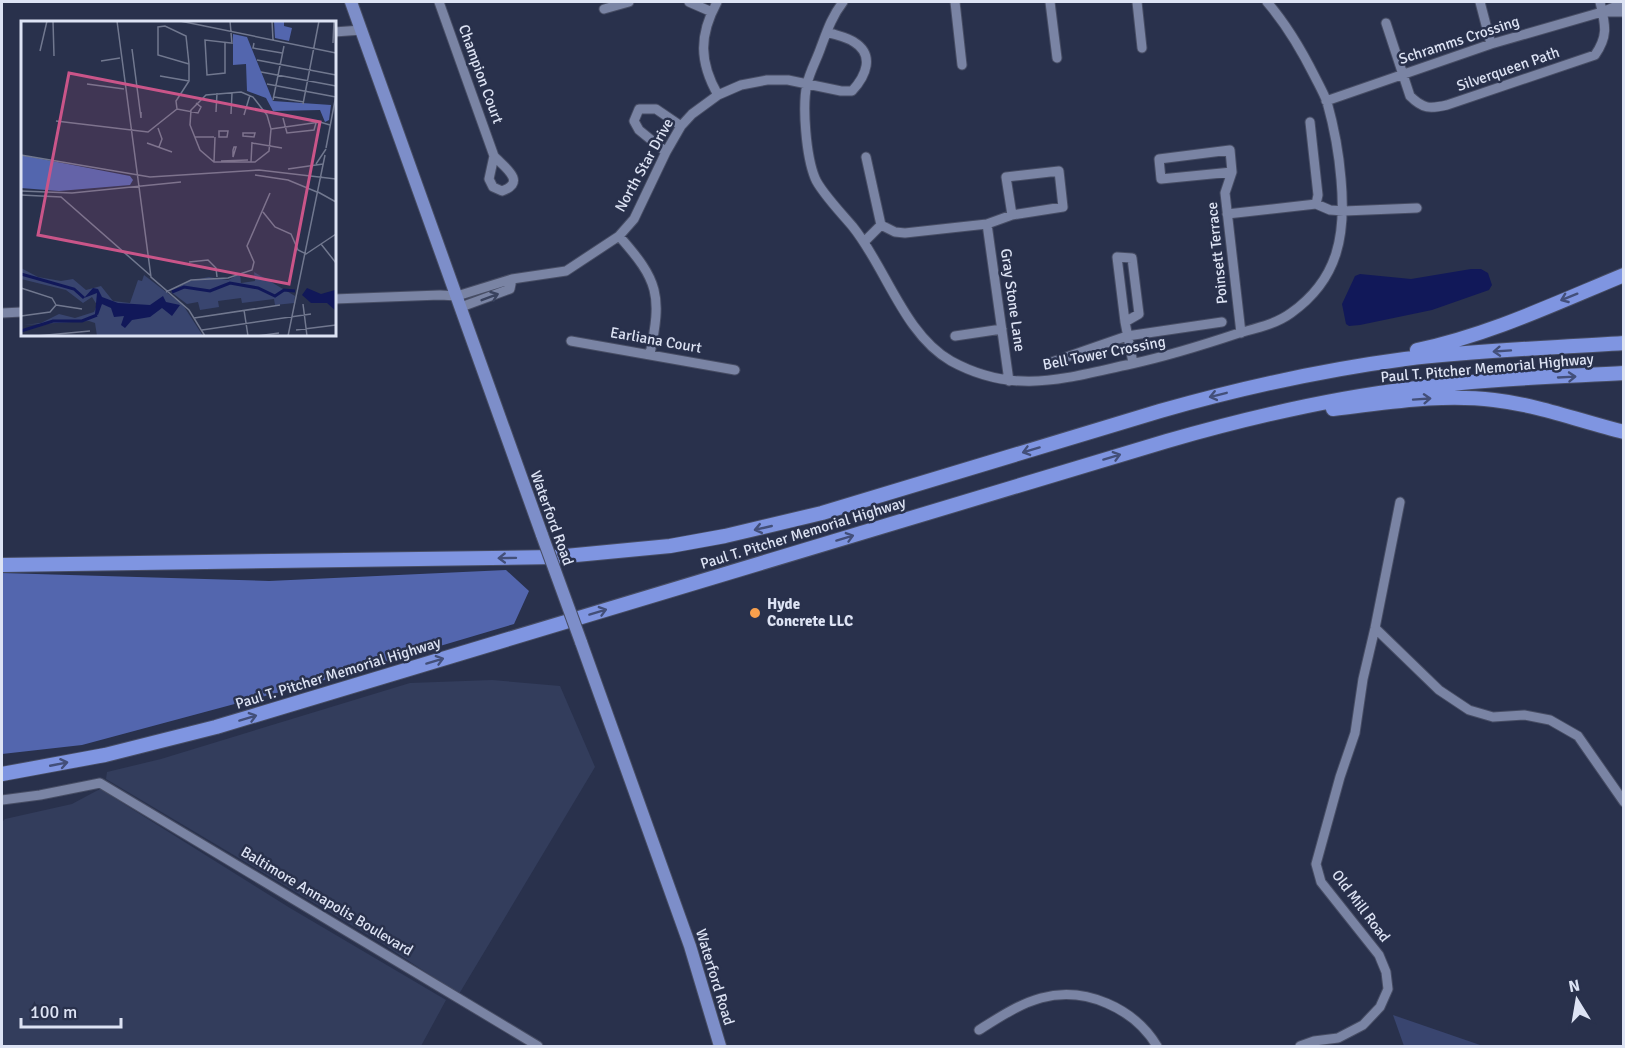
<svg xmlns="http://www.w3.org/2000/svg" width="1625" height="1048" viewBox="0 0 1625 1048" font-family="Signika,sans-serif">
	<rect width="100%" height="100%" fill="#29314c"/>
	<!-- built -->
	<path fill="#333d5c" d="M492,680L560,686L595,767L459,994L383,944L106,779L107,772L161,759L410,683Z
		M100,789L290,908L446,1000L421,1046H2V822L5,819L72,804Z"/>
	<!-- green -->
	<path fill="#39456f" d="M1393,1015L1483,1046H1404Z"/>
	<!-- forest -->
	<path fill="#5366ae" d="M506,570L529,591L514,624L332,678L82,745L2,754V573L269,581Z"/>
	<!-- water -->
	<path fill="#111859" d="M1471,269H1481L1488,273L1492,285L1489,290L1432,310L1360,325L1349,326L1346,324L1342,304L1355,276L1360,274L1411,279Z"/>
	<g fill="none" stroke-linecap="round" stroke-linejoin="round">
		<!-- minor casing -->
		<g stroke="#474d64" stroke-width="11">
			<path id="minor" d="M439,2L494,156C503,166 528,182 502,191L493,187L489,179L494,156
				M689,2L712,12
				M717,2C699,35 699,62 718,95
				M843,2C832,16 827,31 821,47C817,59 810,71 807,84C802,106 806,156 815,178C820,191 843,215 853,227C886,268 904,334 951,361C1015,396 1065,378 1131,364C1168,356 1203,345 1239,333C1257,328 1276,324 1291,313C1339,279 1346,234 1341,179C1339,154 1334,127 1327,102C1324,94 1319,85 1315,77C1301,49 1287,25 1267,2
				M955,2L962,65
				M1050,2L1057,58
				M1137,2L1142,48
				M1480,2L1491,44
				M604,9L629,2
				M1607,12H1624
				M1386,23L1410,96C1423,109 1430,109 1447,105L1595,55C1609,35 1605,24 1600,2
				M334,32L362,30
				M1326,101L1491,44L1602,12L1624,3
				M1310,122L1318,195L1316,204
				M1230,150L1232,172L1161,179L1159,159Z
				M666,152L639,130L634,121L639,109H656L681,126
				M866,157L881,225
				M1059,171L1063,207L1012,215L1006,177Z
				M1232,172L1225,193L1241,333
				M1227,214L1316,204L1330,210L1344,211L1417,208
				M987,224L1009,381
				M619,236C659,281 662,295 650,354
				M864,242L881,225L895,232L905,233L987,224L1012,215
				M1117,257L1132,258L1139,314L1125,322Z
				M334,299L440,295L457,296L512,279L566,271L619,236L634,219L666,152L681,126L692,114L718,95L741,85L767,80H788L841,91H852C866,76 875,55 854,42C847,37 835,35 827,32
				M461,307L510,289L512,279
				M2,313L22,312
				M1125,322L1133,363
				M955,336L1002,329
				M571,341L735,370
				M1052,362L1127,336L1222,322
				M1375,628L1439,690L1469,710L1493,717L1524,715L1550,720L1578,736L1624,802
				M2,800L40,795L100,783L538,1046
				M979,1030C998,1018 1019,1004 1041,998C1085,986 1134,1008 1157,1046
				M1300,1046L1314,1041L1338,1038L1363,1025L1380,1007L1388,989L1386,972L1379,955L1321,882L1316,864L1340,777L1355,733L1363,679L1375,628L1400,502"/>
		</g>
		<!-- major casing -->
		<g stroke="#474d64" stroke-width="14">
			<path id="major" d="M351,2L542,535
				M581,642L690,946L720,1046"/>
		</g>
		<!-- highway casing -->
		<g stroke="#474d64" stroke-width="16">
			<path id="highway" d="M1417,350C1489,335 1556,303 1624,275
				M1333,409C1386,403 1440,393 1494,400C1538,405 1580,421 1624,432
				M2,565L555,557L670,546L725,536L822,513L1160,411C1241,388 1322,370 1405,359C1477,350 1551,348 1624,343
				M2,774L105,755L216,727L1167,441C1247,418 1326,399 1409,389C1480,379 1552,377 1624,373"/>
		</g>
		<!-- minor -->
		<use href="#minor" stroke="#7a84a4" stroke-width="9"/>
		<!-- major -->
		<use href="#major" stroke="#7d8ec9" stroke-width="12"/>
		<!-- highway -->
		<use href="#highway" stroke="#7f95e1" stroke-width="14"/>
		<!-- major-bridge casing -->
		<g stroke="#474d64" stroke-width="14" stroke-linecap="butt">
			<path id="major-bridge" d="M542,535L581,642"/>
		</g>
		<!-- major-bridge -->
		<use href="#major-bridge" stroke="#7d8ec9" stroke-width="12"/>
	</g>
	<!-- one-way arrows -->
	<defs><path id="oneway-shaft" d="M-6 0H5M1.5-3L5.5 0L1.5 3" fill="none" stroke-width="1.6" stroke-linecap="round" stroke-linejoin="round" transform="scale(1.5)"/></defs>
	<use stroke="#39425e" href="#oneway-shaft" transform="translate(490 297) rotate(-21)"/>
	<g stroke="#434f79">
		<use href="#oneway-shaft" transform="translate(1569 297) rotate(158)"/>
		<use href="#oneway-shaft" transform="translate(1502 351) rotate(176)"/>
		<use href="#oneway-shaft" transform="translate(1567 377) rotate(-3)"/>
		<use href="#oneway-shaft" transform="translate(1218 395) rotate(166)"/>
		<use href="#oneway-shaft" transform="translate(1422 399) rotate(-4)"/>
		<use href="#oneway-shaft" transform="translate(1031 450) rotate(163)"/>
		<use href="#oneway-shaft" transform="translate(1112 457) rotate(-17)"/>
		<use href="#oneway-shaft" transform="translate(763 528) rotate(167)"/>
		<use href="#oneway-shaft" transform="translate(845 538) rotate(-17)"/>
		<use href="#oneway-shaft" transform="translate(507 558) rotate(179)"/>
		<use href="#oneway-shaft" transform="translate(598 612) rotate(-17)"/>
		<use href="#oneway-shaft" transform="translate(435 661) rotate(-17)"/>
		<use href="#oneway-shaft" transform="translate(248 718) rotate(-17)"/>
		<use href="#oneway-shaft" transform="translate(59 764) rotate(-11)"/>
	</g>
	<!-- markers -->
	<circle fill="#f9a04d" stroke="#29314c" stroke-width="2" cx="755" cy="613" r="6"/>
	<g text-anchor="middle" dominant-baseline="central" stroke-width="5" stroke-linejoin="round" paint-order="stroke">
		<!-- street labels -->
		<g font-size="15" fill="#dde3f4" stroke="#29314c">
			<text transform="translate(1459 40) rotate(-18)">Schramms Crossing</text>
			<text transform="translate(1508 69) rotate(-19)">Silverqueen Path</text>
			<text transform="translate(481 74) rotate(70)">Champion Court</text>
			<text transform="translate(644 165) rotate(-61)">North Star Drive</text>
			<text transform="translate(1217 253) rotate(-96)">Poinsett Terrace</text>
			<text transform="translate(1013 300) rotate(82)">Gray Stone Lane</text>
			<text transform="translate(656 340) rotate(10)">Earliana Court</text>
			<text transform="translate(1104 353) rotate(-11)">Bell Tower Crossing</text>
			<text transform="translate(1487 368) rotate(-5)">Paul T. Pitcher Memorial Highway</text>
			<text transform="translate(552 518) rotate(70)">Waterford Road</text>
			<text transform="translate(803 533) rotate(-17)">Paul T. Pitcher Memorial Highway</text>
			<text transform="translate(338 673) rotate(-17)">Paul T. Pitcher Memorial Highway</text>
			<text transform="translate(327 901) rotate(31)">Baltimore Annapolis Boulevard</text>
			<text transform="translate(1361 906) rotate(53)">Old Mill Road</text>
			<text transform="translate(715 977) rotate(73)">Waterford Road</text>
		</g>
		<!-- poi labels -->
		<g font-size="15" font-weight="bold" fill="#dde3f4" stroke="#29314c" text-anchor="start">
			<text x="767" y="604">Hyde<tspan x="767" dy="17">Concrete LLC</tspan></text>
		</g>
	</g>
	<!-- overview -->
	<g transform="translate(21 21)">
		<rect width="315" height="315" fill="#29314c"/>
		<path d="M0,247L17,256L40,260L52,258L65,269L80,265L92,280L109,282L117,259L121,260L123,254L162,284L182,315H76L74,302L68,300L2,304L20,302L38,293L54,297L73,291L76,284L71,276L62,282L45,269L0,258ZM233,251L274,275L273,282L254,284L253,278L221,282L220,277L197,280L198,286L179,289L177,281L166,283L150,271L168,260L188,256L207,259L219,253L220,262L234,260Z" fill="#39456f"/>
		<path d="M253,0H263V5L271,7L268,20L254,17ZM212,13L226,16L252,80L310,84L308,99L304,101L299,89L252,90L245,77L226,70L225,43L212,44ZM0,134L109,155L112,159L109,164L38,170L0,167Z" fill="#5366ae"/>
		<path d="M72,267L77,268L81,276L97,282L129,284L142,275L145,281L159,284L151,295L141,287L129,296L111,299L104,307L100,304L103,295L93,296L90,287L81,283L77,294L74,293L76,272L63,277ZM286,267L300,273L314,269L315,290L306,282H290L281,274Z" fill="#111859"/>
		<path fill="none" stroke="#111859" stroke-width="3" d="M0,253L53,268L63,277M151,271L163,266L189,270L209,262L237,267L254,275L263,269L274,270M0,310L32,300H61L76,294"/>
		<path fill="none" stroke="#71788f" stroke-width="1.5" d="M32,0L33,35M96,0L130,256L168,289L184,315M159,0L315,32M209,0L211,23M251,0L252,19M204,22V52L186,54L184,19L210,22M233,22L232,27L261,32M312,22L313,0M111,28L120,97V91M19,30L26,0M236,39L315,54M80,40L99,37M240,51L315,65M139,55L168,60M66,63L103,68M246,63L315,76M220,71L232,76L246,94L250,108L248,130L234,141H193L179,129L169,104L170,89L185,74ZM253,76L283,81M252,79L263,25M282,83L298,0M156,88L155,80L168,60V43L165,15L144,5L137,6V34L168,43M195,91L196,72M210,93L211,72M223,94L229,74M262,97L266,112L293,109L295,102M35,100L127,111L156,88L177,92L180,86L175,82M137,107L141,118L138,126M250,108L299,101L309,104M198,110H207L206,116H198ZM222,112H234L233,116L222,115ZM174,116H193M126,122L151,131M231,122L261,127M213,126H215L212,136V129ZM305,127L315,74M0,134L129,156L238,149L315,158M200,140L227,139M193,141L194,116M230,141L231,121M295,143L305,128M267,148L302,143M234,154L267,159L296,171M0,170L51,172L160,161M297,171L315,181M0,174L40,176L130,255M242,191L254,206L270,213L277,229L285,233L315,213M300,223L315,242M168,241L187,239L195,247L196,256M0,267L31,277L35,284M145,271L170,259L207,257L231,249L233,241L226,225L249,172M282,283L286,315M35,284L61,288M223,289L227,315M0,295L29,291L35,284M173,297L259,284M181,309L290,293M275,309L315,304M15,315L69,310M236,315L258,312M267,315L304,134"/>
		<path fill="#ca5589" fill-opacity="0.15" stroke="#ca5589" stroke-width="3" d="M48,52L299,101L268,263L17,214Z"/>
		<rect width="315" height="315" fill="none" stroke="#dde3f4" stroke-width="3"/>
	</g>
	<!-- border -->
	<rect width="1625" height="1048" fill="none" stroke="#dde3f4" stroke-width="6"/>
	<!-- north arrow -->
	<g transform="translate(1577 1000) rotate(349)" stroke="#29314c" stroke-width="4.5" paint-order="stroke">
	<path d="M0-4.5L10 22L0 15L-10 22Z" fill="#dde3f4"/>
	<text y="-9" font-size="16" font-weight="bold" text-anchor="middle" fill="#dde3f4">N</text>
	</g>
	<!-- scale -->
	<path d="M21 1018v9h100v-9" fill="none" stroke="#dde3f4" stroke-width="3"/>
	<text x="30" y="1018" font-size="18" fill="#dde3f4" stroke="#29314c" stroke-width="4.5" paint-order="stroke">100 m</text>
</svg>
